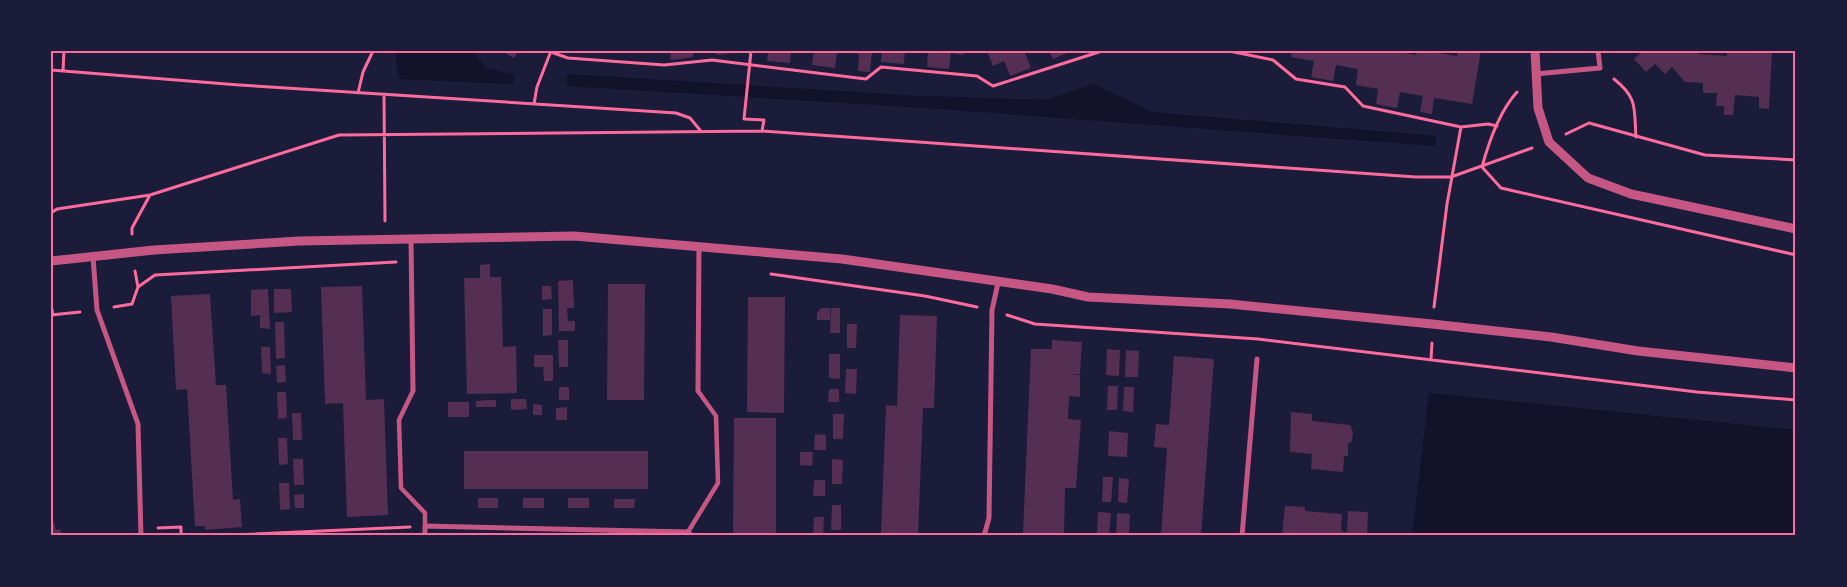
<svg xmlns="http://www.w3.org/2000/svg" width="1847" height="587" viewBox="0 0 1847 587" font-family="Signika,sans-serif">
	<rect width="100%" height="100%" fill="#1b1b3a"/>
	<!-- water -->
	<path fill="#12122b" d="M397,51H473L485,67L514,75L513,84L400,79L396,64Z
		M567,74L919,96L1046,100L1094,84L1151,112L1436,136L1435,146L926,108L567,86Z
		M1429,393L1796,430V536H1412Z"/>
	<!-- building -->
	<path fill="#542f53" d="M502,51H518L514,58Z
		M670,51H693V57L671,60Z
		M716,51H734V53L716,55Z
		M768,51H791L790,63L767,61Z
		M814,51H837L835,68L812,65Z
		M843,51H872L870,72L858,71L859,54Z
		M882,51H905L904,64L881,62Z
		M928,51H964L963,55L951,53L949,69L927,67Z
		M987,51H1029L1025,53L1031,68L1010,76L1004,61L993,66Z
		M1049,51H1072L1053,59Z
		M1292,51H1395L1416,55L1417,51H1428L1457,56L1458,51H1481L1472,104L1434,98L1432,114L1420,112L1423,96L1400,92L1397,108L1376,104L1378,89L1356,85L1358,69L1336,65L1333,81L1311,77L1314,61L1291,57Z
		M1643,51H1696L1698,54L1727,56V51H1772L1769,109L1759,108V97L1735,95L1733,115H1724V106H1716L1717,93H1703V83L1685,82L1672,67L1665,74L1655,64L1646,72L1634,59Z
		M490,264V277H501L503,347L516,346L517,393L467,394L464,278H480V265Z
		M573,280L574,308H567L568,321H575V331H559L558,281Z
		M608,284H645L644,400H607Z
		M362,286L366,400L384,399L388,515L347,517L343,403L325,404L321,287Z
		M542,286H551L552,299L542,300Z
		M268,289L270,329L260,328V315L251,316V290Z
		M274,289H291L292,312L274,313Z
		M210,294L216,385H226L233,500L240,499L242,527L205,530V526H195L187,389L176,390L171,296Z
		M748,297H785L784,413L747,412Z
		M821,308H830V320H817V313Z
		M831,308H840V333H830Z
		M543,309H552V335L543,336Z
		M900,315L937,316L934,408H923L918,536H881L886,405L897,406Z
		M275,322H284L285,358L276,359Z
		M847,324H857L856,348H847Z
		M558,340H568V367H559Z
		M1052,340L1082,342L1080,374H1070L1080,375V397L1069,396L1068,419L1081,420L1076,488H1065L1064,534L1023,533L1031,349H1052Z
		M261,347H270L271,374L262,373Z
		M1107,349L1120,350L1119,376L1106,375Z
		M1126,350L1139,351L1138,377H1125Z
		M829,354H840V379L829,378Z
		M534,355H553V381H544L543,367H534Z
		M1174,356L1214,359L1201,536H1161L1167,448L1154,447L1156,424L1169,425Z
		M285,365L286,382L277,383L276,366Z
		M846,369H857L856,394L845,393Z
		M1108,386H1118L1117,410H1107Z
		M559,387H569V400H559Z
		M1124,387H1134L1133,412L1123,411Z
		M829,389H839V402H828Z
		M277,392H286L287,418L278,419Z
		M511,399H526L527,409L511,410Z
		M488,400H496V407H476V401Z
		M448,402H469V417H448Z
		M533,404L542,405V415H533Z
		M567,407V420H556V408Z
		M1291,412L1312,414V421L1350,425L1353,432L1352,441L1348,444V456H1344L1343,472L1311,469L1312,454L1290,452Z
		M292,413H301L302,440H293Z
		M833,414H844L843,439H833Z
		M734,418H776V534H733Z
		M1109,431L1128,433L1127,457L1108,456Z
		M815,434L826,435V450H814Z
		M278,438H287L288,464L279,465Z
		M464,451H648V489H464Z
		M800,452H813L812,466L800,465Z
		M293,459H303L304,485H294Z
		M832,459L843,460L842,484H832Z
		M1103,477H1113L1111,502H1102Z
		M1119,478L1129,479L1127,503L1118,502Z
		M814,480H825V496H813Z
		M279,483H289L290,509L280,510Z
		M304,494V508H295L294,495Z
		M478,498H498V508H478Z
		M523,498H544V508H523Z
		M568,498H589V508H568Z
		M614,499H635L634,508H614Z
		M832,505H841V530H831Z
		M1285,506L1305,507V511L1342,514L1341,531L1347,532L1348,511L1368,512L1367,536H1282Z
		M1098,512L1111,513L1109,536H1097Z
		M51,513L56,530L60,529L62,536H51Z
		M1117,513L1130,514L1129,536H1116Z
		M814,517H824L823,536H813Z"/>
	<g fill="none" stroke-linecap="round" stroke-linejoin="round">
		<!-- path -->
		<path stroke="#ff6b9d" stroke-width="3" d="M751,51L744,119L764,120L762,131
			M1229,51L1273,60L1296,79L1345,87L1363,106L1461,127L1488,124L1497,126
			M551,52L568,58L664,65L712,60L866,79L881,67L977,76L993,86L1102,51
			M51,70L239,85L676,113L690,118L700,130
			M63,71L64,51
			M1614,79C1638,98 1634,108 1636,137
			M1517,92C1499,112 1489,141 1482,167L1501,188L1796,255
			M358,93L363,72L373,51
			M384,94L385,221
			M534,104L537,87L551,51
			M1566,134L1589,123L1705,155L1796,160
			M51,213L57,209L150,195L339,135L762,131L1416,177H1451L1532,148
			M132,234V228L150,195
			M135,271L138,287
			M771,274L925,296L977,307
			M51,305L53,315
			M114,307L132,304L138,287L155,275L396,262
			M1434,307L1447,204L1461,127
			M51,315L80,312
			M1007,315L1035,324L1258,339L1697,392L1796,400
			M1431,359L1432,343
			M158,528L181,527V536
			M211,536L410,527"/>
		<!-- pedestrian -->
		<path stroke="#c65784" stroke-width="4.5" d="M413,391L399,420L401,488L425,513V526
			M688,532L718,483L716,416L698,391"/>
		<!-- minor -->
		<path stroke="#c65784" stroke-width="5" d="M1535,74L1600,68L1598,51
			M411,239L413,391
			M93,257L97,310L138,424L141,536
			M698,391L699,246
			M425,536V526L688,532L692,536
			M984,536L989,518L992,310L998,283
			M1242,536L1257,359"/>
		<!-- tertiary -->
		<path stroke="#c65784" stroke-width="9" d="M1535,51L1538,108L1549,142L1588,178L1631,194L1796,229
			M51,261L154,250L299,241L574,236L842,259L1052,289L1088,297L1230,304L1432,324L1551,337L1638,351L1796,368"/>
	</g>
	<!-- border -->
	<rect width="1847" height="587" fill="none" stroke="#1b1b3a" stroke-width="105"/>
	<rect x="52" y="52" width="1742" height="482" fill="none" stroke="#ff6b9d" stroke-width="2"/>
</svg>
